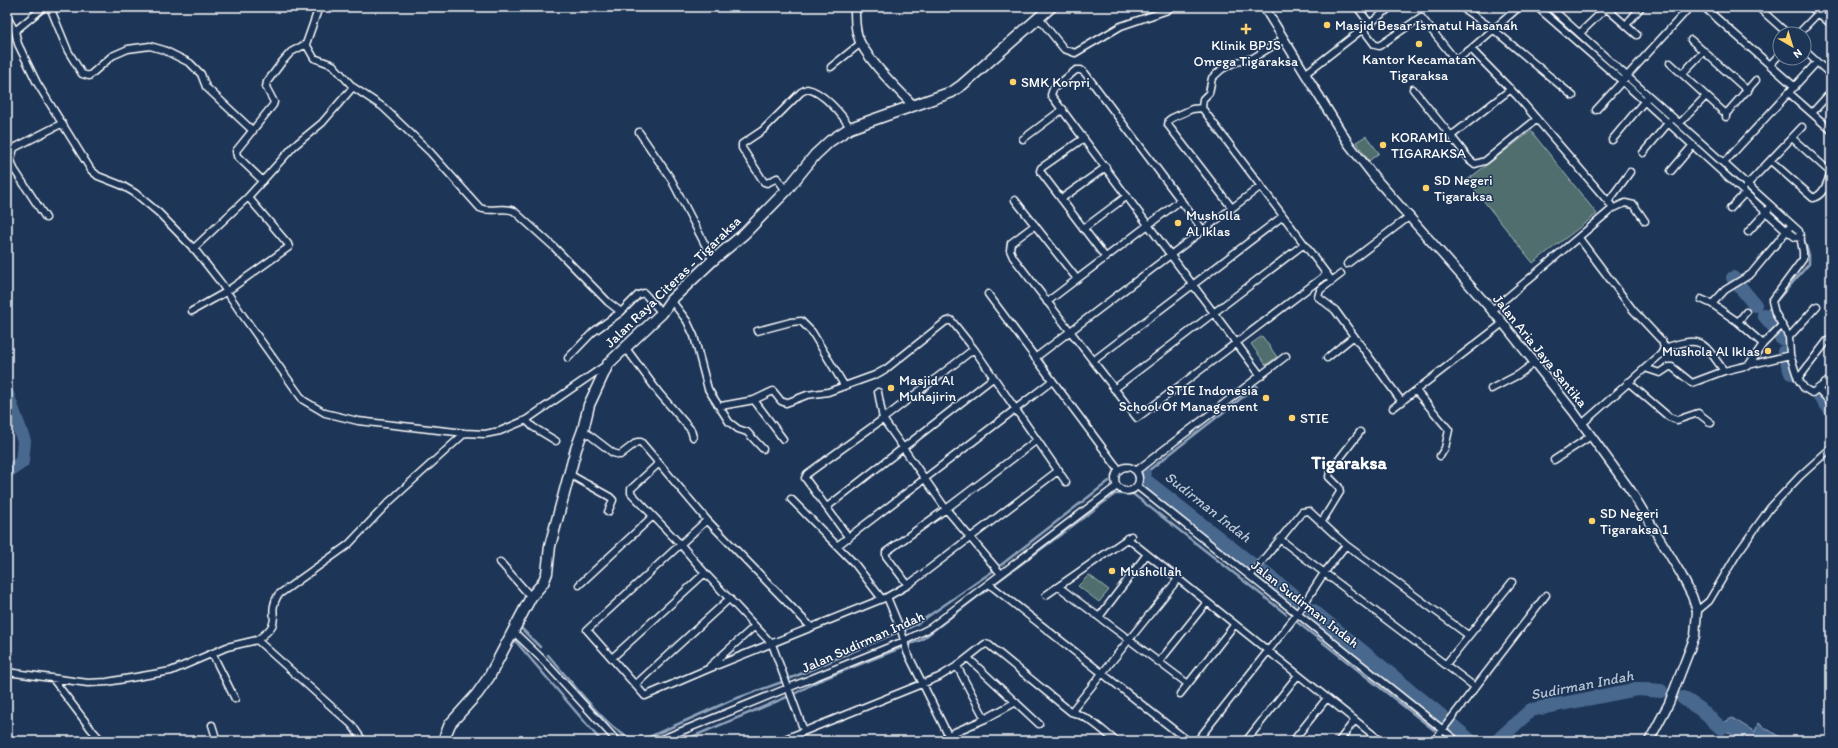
<svg xmlns="http://www.w3.org/2000/svg" width="1838" height="748" viewBox="0 0 1838 748" font-family="Itim,sans-serif">
	<rect width="100%" height="100%" fill="#1d3557"/>
	<filter id="ink" filterUnits="userSpaceOnUse"><feTurbulence type="fractalNoise" baseFrequency=".025" numOctaves="2"/><feDisplacementMap in="SourceGraphic" scale="8" xChannelSelector="R" yChannelSelector="G"/><feConvolveMatrix kernelMatrix="1 2 1 2 8 2 1 2 1" color-interpolation-filters="sRGB"/></filter>
	<g filter="url(#ink)">
		<!-- green -->
		<path fill="#506e6d" stroke="#a8b6b6" d="M1531,131L1597,214L1533,263L1467,180Z
			M1366,136L1379,153L1369,161L1356,142Z
			M1262,336L1277,357L1266,365L1251,344Z
			M1089,575L1109,590L1099,602L1078,586Z"/>
		<!-- water -->
		<path fill="#48688e" stroke="#91a4bb" d="M1732,718L1755,732L1758,723L1786,741H1743L1721,728L1723,723Z"/>
		<g fill="none" stroke-linecap="round" stroke-linejoin="round">
			<!-- stream -->
			<path stroke="#91a4bb" stroke-width="2.5" d="M1542,7L1621,75
				M1629,83L1645,97
				M1650,101L1668,118
				M1674,123L1743,185
				M1747,189L1765,204
				M1771,210L1787,225
				M1764,315L1809,264V255L1804,240
				M1144,474L1257,386
				M997,568L1109,481
				M993,585L1115,494H1133L1286,614
				M1297,622L1434,730
				M519,626L540,647
				M904,630L917,624L993,571
				M512,637L601,741
				M907,645L921,640L989,588
				M548,655C566,675 604,725 626,736C632,739 640,738 647,738L732,700L782,682
				M789,679L898,632
				M796,693L818,681L903,647
				M1442,736L1446,741
				M682,741L787,697"/>
			<!-- river -->
			<path stroke="#48688e" stroke-width="14" d="M1733,278L1755,305
				M1764,315L1779,333L1781,338
				M1784,352L1791,373
				M7,394L24,441L22,462L7,472
				M1820,397L1831,410
				M1144,474V479L1254,566
				M1262,571L1298,599
				M1312,610L1444,718
				M1683,698L1700,709L1721,728
				M1452,725L1471,741
				M1497,741L1531,710L1638,689L1661,691"/>
			<!-- minor casing -->
			<g stroke="#fff" stroke-width="9">
				<path id="minor" d="M44,7L15,31L18,44L37,83L91,170L98,176L121,185L135,193L159,213L196,251L221,283L241,313L303,400L325,413L358,421L465,433L485,434L500,431L526,420L606,365
					M50,7L68,51L82,74L89,76L112,56L128,49L150,46L164,50L190,63L201,74L206,87L253,131
					M1357,7L1370,24
					M1461,7L1493,29L1573,96
					M1537,7L1622,81L1787,231L1795,237L1801,238
					M1550,7L1799,231L1803,252V259L1772,301L1775,313L1789,337L1790,355L1798,379L1827,341
					M1605,7L1637,35
					M1704,7L1795,87
					M1758,7L1788,34
					M1811,7L1831,24
					M7,17L15,31
					M1038,17L1064,49L1075,53L1121,26L1168,10
					M1626,25L1641,7
					M1363,29L1375,45L1379,46L1421,17L1454,58L1457,59L1471,49L1519,7
					M1580,33L1606,8
					M1798,34L1824,7
					M1284,39L1253,58L1233,63L1222,69L1212,78L1209,93L1203,99L1202,108L1332,281
					M1691,40L1748,91
					M306,44L314,58L333,65L353,87L383,107L430,152L480,208C491,213 503,206 514,211L554,247L608,302L621,312L638,295L644,293L662,313
					M1471,49L1517,96L1611,205L1612,209
					M1804,50L1831,75
					M1670,63L1726,114V117
					M1770,65L1780,54
					M831,67L861,43
					M1305,74L1391,7
					M1682,74L1704,51
					M1413,89L1451,136
					M1511,89L1451,136L1470,160L1475,164L1485,161L1537,119
					M1789,93L1831,130
					M1202,108L1192,109L1172,118L1169,120L1168,125L1232,208
					M1596,110L1690,7
					M1812,113L1831,92
					M1726,114L1756,80
					M1680,123L1706,96
					M639,132L671,179L713,260
					M1084,138L1041,168L1040,171L1106,258
					M1792,138L1830,172
					M1023,139L1063,109
					M1612,140L1647,98
					M7,148H14L61,124
					M14,148L11,160L14,169L46,218
					M1643,153L1670,121
					M1771,161L1813,198C1824,195 1829,179 1831,169
					M1724,163L1816,63
					M1671,171L1693,145
					M263,181L237,156L236,151L273,105L274,102L266,87L267,82L282,62L291,52L306,44L319,7
					M1746,186L1802,127
					M786,191L777,178L767,183L764,182L742,148V144L763,130L801,92L807,89C822,91 843,115 850,128
					M1061,199L1106,167
					M1015,200L1077,279
					M1608,202L1630,172
					M1730,209L1745,193
					M1035,225L1011,243L1010,250L1013,257L1137,418L1327,274
					M1083,229L1127,196
					M1203,230L1085,73L1081,70H1076L1053,89L1051,95L1261,376
					M1748,232L1768,210
					M1579,238L1633,310L1662,341L1664,348L1661,354L1582,424
					M193,249L248,197
					M1347,264L1410,216
					M1341,274L1320,290L1318,297L1335,310L1402,402
					M988,294L1119,470
					M1701,299L1712,304L1725,290L1751,274L1789,228
					M671,300L687,321L694,336L708,389L729,422L738,429L747,432L763,449
					M1047,302L1181,200
					M1712,304L1738,322L1763,344
					M192,311L226,292L289,247L288,244L248,197L294,146L322,123L353,87
					M1491,311L1612,209L1625,203L1634,205L1645,221
					M1738,322L1746,312
					M757,331L791,322L801,321L812,332L844,385
					M1789,337L1817,306
					M625,347L659,393L691,430L693,437
					M1664,348C1702,336 1702,340 1724,371
					M568,358L593,332L621,312
					M1035,358L1261,186
					M1327,358L1354,336
					M1093,361L1283,216
					M1748,366L1763,344L1782,325
					M1645,368L1660,373L1669,367H1672L1692,383L1724,371L1790,355
					M1798,379L1804,388L1812,393L1831,379
					M1628,382L1669,417L1677,420L1698,413L1711,423
					M1114,389L1304,244
					M1491,389L1518,375L1534,363
					M1819,390L1831,403
					M1416,391L1449,430L1445,448L1440,456
					M878,392L883,419L946,509L1001,574
					M754,400L773,391L781,401L786,403L807,395L828,392L875,375L886,369L945,322L951,320L974,349L1066,482
					M721,406L754,400L783,439
					M1393,408L1503,323
					M526,420L533,427L556,441
					M583,430L613,453L620,455L637,442H641L707,520L811,627
					M1554,460L1591,436
					M658,464L631,489V493L681,545L705,573L772,644L804,731
					M1115 479a12 12 0 1 1 24 0a12 12 0 1 1-24 0Z
					M1136,471L1286,356
					M569,474L610,497L613,500L608,512
					M1137,486L1457,741
					M791,499L855,564L882,599
					M827,507L993,378
					M707,520L587,630L645,696L708,669L887,597L908,585L1059,470
					M1321,523L1340,492L1339,487L1329,477L1330,471L1360,432
					M849,538L805,478L807,474L883,419L974,349
					M1127,538L1381,741
					M1281,540L1475,687
					M837,546L1052,381
					M500,562L531,597
					M1250,576L1302,512L1309,511L1346,545L1468,635
					M989,584L1188,741
					M579,585L653,516
					M908,585L886,556V552L946,509L1037,440
					M1059,587L1188,684L1180,694
					M1046,595L1131,536
					M887,597L902,633L907,652L951,741
					M1697,611L1709,601L1737,554L1770,508L1800,476L1831,448
					M1099,617L1147,554
					M512,630L543,660L617,741
					M257,640C287,619 265,618 278,595L348,545L389,502L465,433
					M212,653L235,699
					M612,658L705,573
					M968,658L1039,724
					M1159,662L1207,602
					M1446,664L1512,582
					M710,666L755,626
					M957,666L985,719
					M7,672L88,683L107,682L171,671L227,647L257,640L352,725L363,741
					M53,679L91,729L102,741
					M1188,684L1235,624
					M635,685L730,598
					M1071,712L1178,579
					M212,725L217,741
					M948,735L985,719L1016,702
					M657,741L904,641L930,628L1117,486
					M780,741L939,677L957,666L985,644L989,645L1071,712C1088,716 1102,730 1116,741
					M1197,741L1298,613L1324,573L1346,545
					M1246,741L1298,675
					M1293,741L1327,698
					M1339,741L1355,720
					M1434,741L1546,595"/>
			</g>
			<!-- tertiary casing -->
			<g stroke="#fff" stroke-width="11">
				<path id="tertiary" d="M855,7C855,19 855,33 861,44C873,65 896,88 913,105
					M1264,7L1348,143L1376,179L1503,323L1573,411L1631,491L1681,574L1692,596L1697,611L1695,636L1669,703L1649,741"/>
			</g>
			<!-- primary casing -->
			<g stroke="#fff" stroke-width="13">
				<path id="primary" d="M443,741L450,724L477,694L489,677L531,597L543,583L547,573L550,546L576,449L583,430L589,405L608,364L662,313L671,300L713,260L744,234L786,191L815,155L830,141L850,128L952,92L962,85L1051,7"/>
			</g>
			<!-- minor -->
			<use href="#minor" stroke="#1d3557" stroke-width="6"/>
			<!-- tertiary -->
			<use href="#tertiary" stroke="#1d3557" stroke-width="8"/>
			<!-- primary -->
			<use href="#primary" stroke="#1d3557" stroke-width="10"/>
		</g>
	</g>
	<!-- markers -->
	<g fill="#ffd166" stroke="#1d3557" stroke-width="1.5">
		<circle cx="1327" cy="25" r="4"/>
		<path d="M1244 23h4v4h4v4h-4v4h-4v-4h-4v-4h4z"/>
		<circle cx="1419" cy="44" r="4"/>
		<circle cx="1013" cy="82" r="4"/>
		<circle cx="1383" cy="145" r="4"/>
		<circle cx="1426" cy="188" r="4"/>
		<circle cx="1178" cy="223" r="4"/>
		<circle cx="1768" cy="351" r="4"/>
		<circle cx="891" cy="388" r="4"/>
		<circle cx="1266" cy="398" r="4"/>
		<circle cx="1292" cy="418" r="4"/>
		<circle cx="1592" cy="521" r="4"/>
		<circle cx="1112" cy="571" r="4"/>
	</g>
	<g text-anchor="middle" dominant-baseline="central" stroke-width="3" stroke-linejoin="round" paint-order="stroke">
		<!-- poi labels -->
		<g font-size="14" fill="#fff" stroke="#1d3557" text-anchor="start">
			<text x="1335" y="25">Masjid Besar Ismatul Hasanah</text>
			<text x="1246" y="45" text-anchor="middle">Klinik BPJS<tspan x="1246" dy="16">Omega Tigaraksa</tspan></text>
			<text x="1419" y="59" text-anchor="middle">Kantor Kecamatan<tspan x="1419" dy="16">Tigaraksa</tspan></text>
			<text x="1021" y="82">SMK Korpri</text>
			<text x="1391" y="137">KORAMIL<tspan x="1391" dy="16">TIGARAKSA</tspan></text>
			<text x="1434" y="180">SD Negeri<tspan x="1434" dy="16">Tigaraksa</tspan></text>
			<text x="1186" y="215">Musholla<tspan x="1186" dy="16">Al Iklas</tspan></text>
			<text x="1760" y="351" text-anchor="end">Mushola Al Iklas</text>
			<text x="899" y="380">Masjid Al<tspan x="899" dy="16">Muhajirin</tspan></text>
			<text x="1258" y="390" text-anchor="end">STIE Indonesia<tspan x="1258" dy="16">School Of Management</tspan></text>
			<text x="1300" y="418">STIE</text>
			<text x="1600" y="513">SD Negeri<tspan x="1600" dy="16">Tigaraksa 1</tspan></text>
			<text x="1120" y="571">Mushollah</text>
		</g>
		<!-- street labels -->
		<g font-size="14" fill="#fff" stroke="#1d3557">
			<text transform="translate(673 282) rotate(-44)">Jalan Raya Citeras - Tigaraksa</text>
			<text transform="translate(1540 351) rotate(51)">Jalan Aria Jaya Santika</text>
			<text transform="translate(1305 604) rotate(38)">Jalan Sudirman Indah</text>
			<text transform="translate(863 642) rotate(-24)">Jalan Sudirman Indah</text>
		</g>
		<!-- water labels -->
		<g font-size="15" font-style="italic" fill="#b6c3d2" stroke="#1d3557">
			<text transform="translate(1208 507) rotate(38)">Sudirman Indah</text>
			<text transform="translate(1582 685) rotate(-11)">Sudirman Indah</text>
		</g>
		<!-- district labels -->
		<g font-size="18" font-weight="bold" fill="#fff" stroke="#1d3557">
			<text x="1349" y="463">Tigaraksa</text>
		</g>
	</g>
	<!-- margin -->
	<rect width="1838" height="748" fill="none" stroke="#1d3557" stroke-width="24"/>
	<rect x="12" y="12" width="1814" height="724" fill="none" stroke="#fff" stroke-width="1.5" filter="url(#ink)"/>
	<!-- north arrow -->
	<g transform="translate(1792 46) rotate(142)"><circle r="19" fill="#1d3557" stroke="#77869a"/>
	<path d="M0-3L7 15L0 10L-7 15Z" fill="#ffd166"/>
	<text y="-6" font-size="11" font-weight="bold" text-anchor="middle" fill="#ffffff">N</text>
	</g>
</svg>
